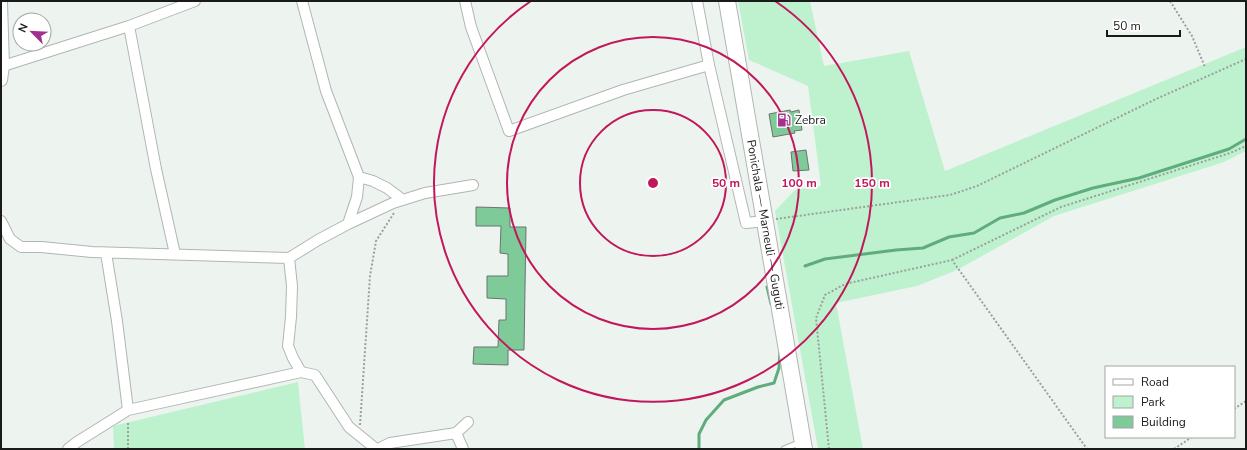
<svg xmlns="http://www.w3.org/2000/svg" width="1247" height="450" viewBox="0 0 1247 450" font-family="'Nunito Sans',sans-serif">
	<rect width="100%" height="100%" fill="#edf4ef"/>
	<!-- green -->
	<path fill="#bef2cf" d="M738,1H810L824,66L909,51L945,171L1246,47V151L1224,162L1054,216L957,270L917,286L836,303L863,449H818L775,211L795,190L821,186L808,86L749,60Z
		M298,382L305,449H114L113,426Z"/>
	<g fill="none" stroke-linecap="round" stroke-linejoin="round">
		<!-- stream -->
		<path stroke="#61ac7d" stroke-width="3" d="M805,266L825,259L896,250L923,248L949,237L974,233L1000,218L1024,213L1055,200L1093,188L1139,178L1229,149L1246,139
			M767,287L771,304
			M699,449V434L706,420L724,400L758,387L774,383L779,368L780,350"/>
	</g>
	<!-- building -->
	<path fill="#7eca99" stroke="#6d736f" d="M790,110L791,112L799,110L802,130L794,131L795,133L773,137L769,114Z
		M806,150L809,170L793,171L791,152Z
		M476,207L510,208V227H526L524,350H508V365L473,364L474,347H498L499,320H506V299L487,298V276H508V254L500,253L501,226H476Z"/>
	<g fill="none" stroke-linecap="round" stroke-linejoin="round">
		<!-- service casing -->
		<g stroke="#b0b6b1" stroke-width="7">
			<path id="service" d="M784,449L801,442"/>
		</g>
		<!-- minor casing -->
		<g stroke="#b0b6b1" stroke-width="12">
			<path id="minor" d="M302,1L326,91L359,177L357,197L348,224
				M465,1L471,27L509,131L623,90L709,65
				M697,1L709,65L746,223L765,221
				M129,26L156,169L175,254
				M3,66L129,26L195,1
				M359,177L373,181L387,188L403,200
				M1,221L10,239L21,247H41L92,252L289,258L318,240L348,224L393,203L425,193L473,185
				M106,253L117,321L128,410
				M289,258L292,286L291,317L288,346L293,358L301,372
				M456,433L463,449
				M68,449L77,442L128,410L301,372L315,375L349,427L376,449
				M378,449L390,443L456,433L468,422"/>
		</g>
		<!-- tertiary casing -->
		<g stroke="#b0b6b1" stroke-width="14">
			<path id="tertiary" d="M1,3L3,66L1,80"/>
		</g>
		<!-- trunk casing -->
		<g stroke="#b0b6b1" stroke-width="18">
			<g id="trunk">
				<path id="s1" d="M727,1L804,449"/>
			</g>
		</g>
		<!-- path -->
		<path stroke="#9ba09d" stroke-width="2" stroke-dasharray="2 2" stroke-linecap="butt" d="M1170,1L1192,36L1205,67
			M776,219L950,195L977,186L1156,99L1246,59
			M952,260L1061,207L1230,153L1246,146
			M1234,409L1246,401
			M360,425L370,276L376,241L394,213
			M128,449V422
			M829,449L816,318L825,295L845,284L952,260L1087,449
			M1174,449L1192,437"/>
		<!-- service -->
		<use href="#service" stroke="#fff" stroke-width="5"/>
		<!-- minor -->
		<use href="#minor" stroke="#fff" stroke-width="10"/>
		<!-- tertiary -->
		<use href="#tertiary" stroke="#fff" stroke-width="12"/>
		<!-- trunk -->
		<use href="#trunk" stroke="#fff" stroke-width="16"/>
	</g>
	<!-- distance rings -->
	<g fill="none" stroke="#c2185b" stroke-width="2">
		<circle cx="653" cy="183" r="73"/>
		<circle cx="653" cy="183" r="146"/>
		<path d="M775 1A219 219 0 1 1 531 1"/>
	</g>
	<!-- icons -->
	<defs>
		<g id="fuel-bare" transform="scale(1.08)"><path d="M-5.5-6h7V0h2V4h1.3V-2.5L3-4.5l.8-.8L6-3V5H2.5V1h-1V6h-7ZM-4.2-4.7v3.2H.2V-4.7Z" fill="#a1318f" stroke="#fff" stroke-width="2.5" paint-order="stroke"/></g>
	</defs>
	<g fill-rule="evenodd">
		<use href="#fuel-bare" x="784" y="120"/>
	</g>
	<g text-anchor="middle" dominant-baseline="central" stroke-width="3.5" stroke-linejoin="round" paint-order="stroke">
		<!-- poi labels -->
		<g font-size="12" fill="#191b1a" stroke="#fff" text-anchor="start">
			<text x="795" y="120">Zebra</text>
		</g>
		<!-- street labels -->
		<g font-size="12" fill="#191b1a" stroke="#fff">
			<text stroke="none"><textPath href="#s1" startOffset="227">Ponichala — Marneuli — Guguti</textPath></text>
		</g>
	</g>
	<circle cx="653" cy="183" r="6" fill="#c2185b" stroke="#fff" stroke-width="2"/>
	<g font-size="12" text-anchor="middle" font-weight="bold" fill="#c2185b" stroke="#fff" stroke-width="3.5" stroke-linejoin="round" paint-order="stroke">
		<text x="726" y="187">50 m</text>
		<text x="799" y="187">100 m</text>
		<text x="872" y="187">150 m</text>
	</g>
	<!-- border -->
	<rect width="1247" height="450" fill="none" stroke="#191b1a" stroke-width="4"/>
	<!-- legend -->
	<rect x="1105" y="366" width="130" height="72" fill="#ffffff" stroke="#a3a4a3"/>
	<rect x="1113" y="379" width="20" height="6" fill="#ffffff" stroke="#a3a4a3"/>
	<text x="1141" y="386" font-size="12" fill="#191b1a">Road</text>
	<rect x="1113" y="396" width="20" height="12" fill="#bef2cf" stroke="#a3a4a3"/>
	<text x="1141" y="406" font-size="12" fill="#191b1a">Park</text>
	<rect x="1113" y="416" width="20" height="12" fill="#7eca99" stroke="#a3a4a3"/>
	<text x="1141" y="426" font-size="12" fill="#191b1a">Building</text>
	<!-- north arrow -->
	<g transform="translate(32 32) rotate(294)"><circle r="19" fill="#ffffff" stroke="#a3a4a3"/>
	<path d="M0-3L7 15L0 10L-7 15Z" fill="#a1318f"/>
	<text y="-6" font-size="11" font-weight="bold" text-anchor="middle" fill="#191b1a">N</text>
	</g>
	<!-- scale -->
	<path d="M1107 30v6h73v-6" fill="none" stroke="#191b1a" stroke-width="2"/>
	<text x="1113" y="30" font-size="12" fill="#191b1a" stroke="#ffffff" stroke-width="3" paint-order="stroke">50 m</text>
</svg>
